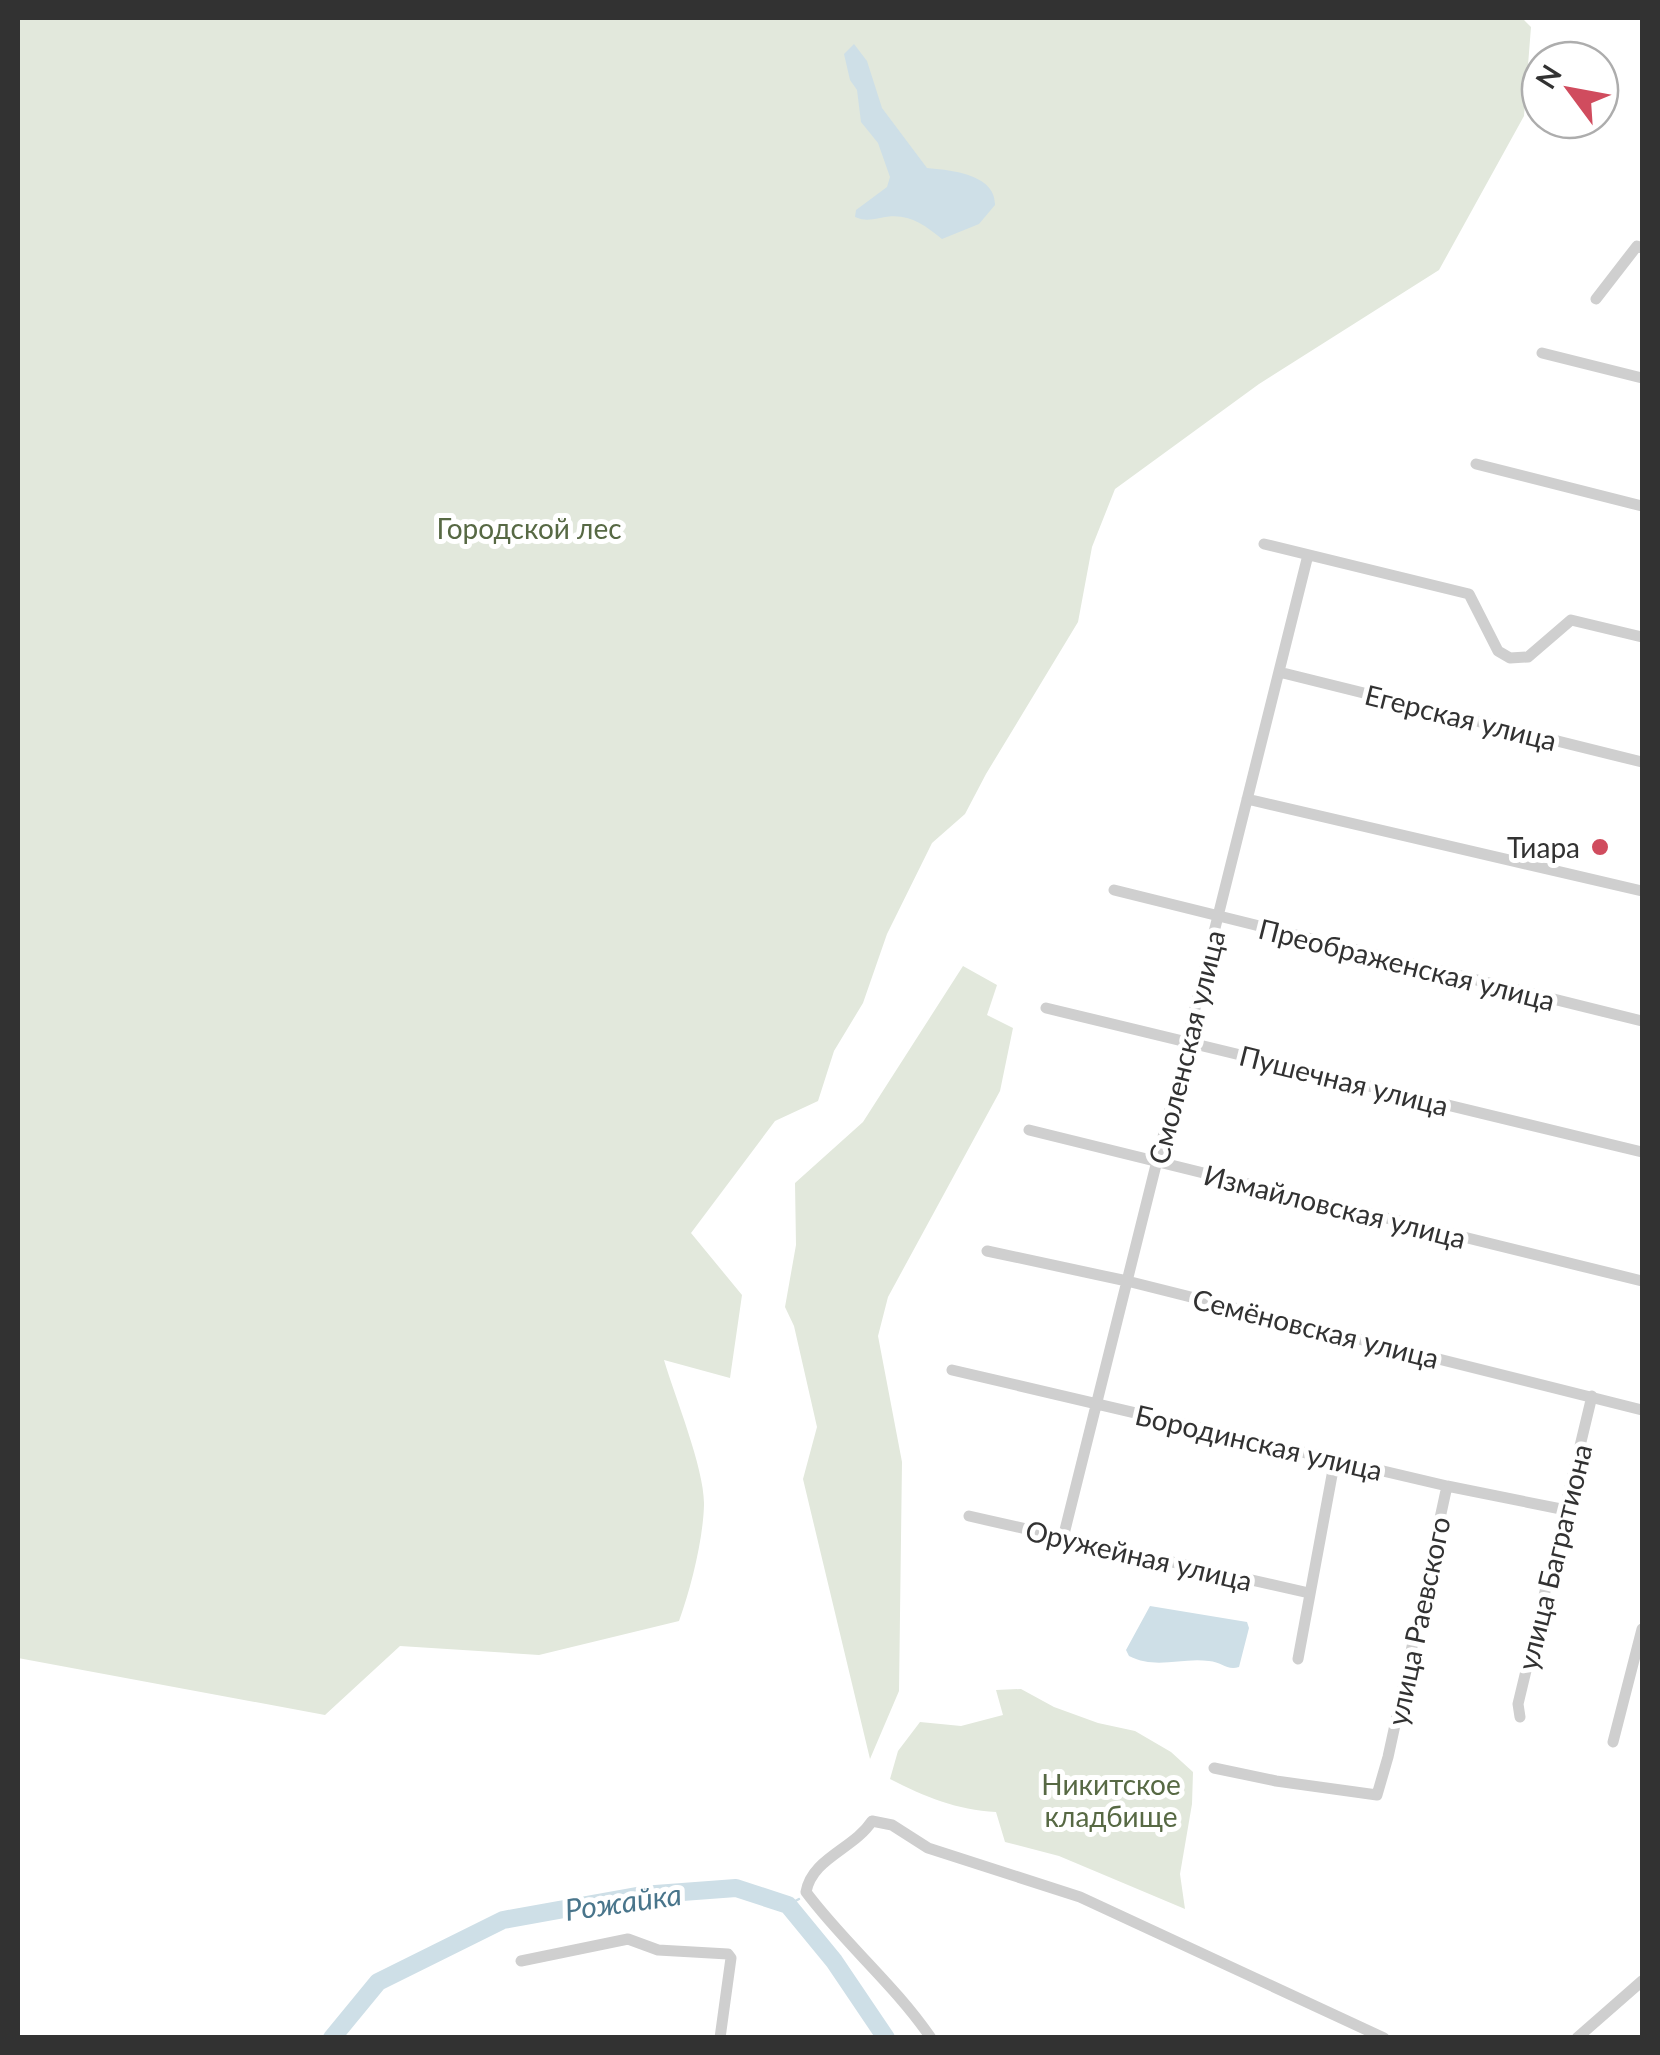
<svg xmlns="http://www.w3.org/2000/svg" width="1660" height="2055" viewBox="0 0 1660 2055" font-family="Lato,sans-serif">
	<rect width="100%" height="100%" fill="#fff"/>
	<!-- green -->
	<path fill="#e2e8dc" d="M18,18H1522L1531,27L1524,116L1439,270L1259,384L1115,489L1092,547L1078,622L986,774L965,814L932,843L887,934L863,1003L834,1051L818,1101L775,1121L691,1233L742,1295L730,1378L664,1360C675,1397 705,1470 704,1505C703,1540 691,1588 679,1621L539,1655L400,1646L325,1715L18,1658Z
		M963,966L997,985L987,1015L1013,1028L1000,1091L888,1297L878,1336L902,1462L899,1691L870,1759L803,1479L817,1427L794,1326L785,1307L796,1245L795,1183L863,1122Z
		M1021,1689L1054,1707L1098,1723L1135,1731L1171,1752L1193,1772L1192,1804L1180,1874L1185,1909L1059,1856L1005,1842L996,1812C957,1810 925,1797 890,1779L898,1751L920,1722L961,1726L1003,1715L996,1690Z"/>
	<!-- water -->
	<path fill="#cedfe7" d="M854,44L867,61L882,108L927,168C950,170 996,174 995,205L979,224L942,239C922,223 907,212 880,218C869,220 865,221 855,217L856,210L887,187L890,177L878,143L861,122L857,90L850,80L844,54Z
		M1150,1606L1247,1622L1249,1628L1239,1667C1227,1671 1222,1662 1209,1661C1181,1657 1157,1670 1129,1656L1126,1650Z"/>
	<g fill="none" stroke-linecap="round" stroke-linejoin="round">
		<!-- stream -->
		<path stroke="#cedfe7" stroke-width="2.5" d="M788,1905L799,1899"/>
		<!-- river -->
		<path stroke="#cedfe7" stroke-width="18" d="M332,2038L378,1982L503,1920L642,1895L736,1888L788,1905L834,1961L886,2038"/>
		<!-- minor -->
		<path stroke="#cfcfcf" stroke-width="11" d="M1596,299L1637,246L1642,248
			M1542,353L1642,378
			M1476,464L1642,506
			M1264,544L1469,594L1498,651L1510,658L1528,657L1571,620L1642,637
			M1279,672L1642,762
			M1247,799L1642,891
			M1114,890L1642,1021
			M1046,1008L1642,1152
			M1029,1130L1642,1281
			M987,1251L1127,1281L1642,1410
			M952,1370L1447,1486L1566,1510
			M969,1516L1309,1593
			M1063,1538L1308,555
			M1298,1659L1335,1459
			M1520,1717L1518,1704L1592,1396
			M1613,1742L1642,1629
			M1214,1768L1276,1781L1377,1795L1388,1757L1447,1486
			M521,1961L628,1939L658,1950L728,1954L731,1958L720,2038
			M931,2038C894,1984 844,1943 806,1892C812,1858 854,1849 872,1821L892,1825L928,1848L1080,1897L1384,2038
			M1577,2038L1642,1981"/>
	</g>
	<!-- markers -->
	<circle fill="#d04c5e" stroke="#fff" stroke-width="4" cx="1600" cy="847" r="10"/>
	<g text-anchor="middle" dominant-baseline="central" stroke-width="10" stroke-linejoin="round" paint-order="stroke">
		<!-- park labels -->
		<g font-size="28" fill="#576944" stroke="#fff">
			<text x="529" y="528">Городской лес</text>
			<text x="1111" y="1784">Никитское<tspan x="1111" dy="32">кладбище</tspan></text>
		</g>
		<!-- street labels -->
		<g font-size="28" fill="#323232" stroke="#fff">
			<text transform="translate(1461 717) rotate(14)">Егерская улица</text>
			<text transform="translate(1407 964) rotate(14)">Преображенская улица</text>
			<text transform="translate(1186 1047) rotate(-76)">Смоленская улица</text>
			<text transform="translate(1344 1080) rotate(14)">Пушечная улица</text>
			<text transform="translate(1335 1206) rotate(14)">Измайловская улица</text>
			<text transform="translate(1316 1328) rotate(14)">Семёновская улица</text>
			<text transform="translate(1259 1442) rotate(13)">Бородинская улица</text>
			<text transform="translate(1139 1555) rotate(13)">Оружейная улица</text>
			<text transform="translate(1554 1557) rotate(-76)">улица Багратиона</text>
			<text transform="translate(1418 1621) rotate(-78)">улица Раевского</text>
		</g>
		<!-- poi labels -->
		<g font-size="28" fill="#323232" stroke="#fff" text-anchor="end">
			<text x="1580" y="847">Тиара</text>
		</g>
		<!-- water labels -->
		<g font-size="30" font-style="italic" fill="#49758b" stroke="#fff">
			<text transform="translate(623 1901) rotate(-8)">Рожайка</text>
		</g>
	</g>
	<!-- border -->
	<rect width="1660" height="2055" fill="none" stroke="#323232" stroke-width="40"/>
	<!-- north arrow -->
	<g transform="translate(1570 90) rotate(302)"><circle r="48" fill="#ffffff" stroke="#adadad" stroke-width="2.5"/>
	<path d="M0-8L18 38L0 25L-18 38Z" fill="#d04c5e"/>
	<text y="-15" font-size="28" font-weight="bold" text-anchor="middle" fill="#323232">N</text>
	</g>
</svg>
